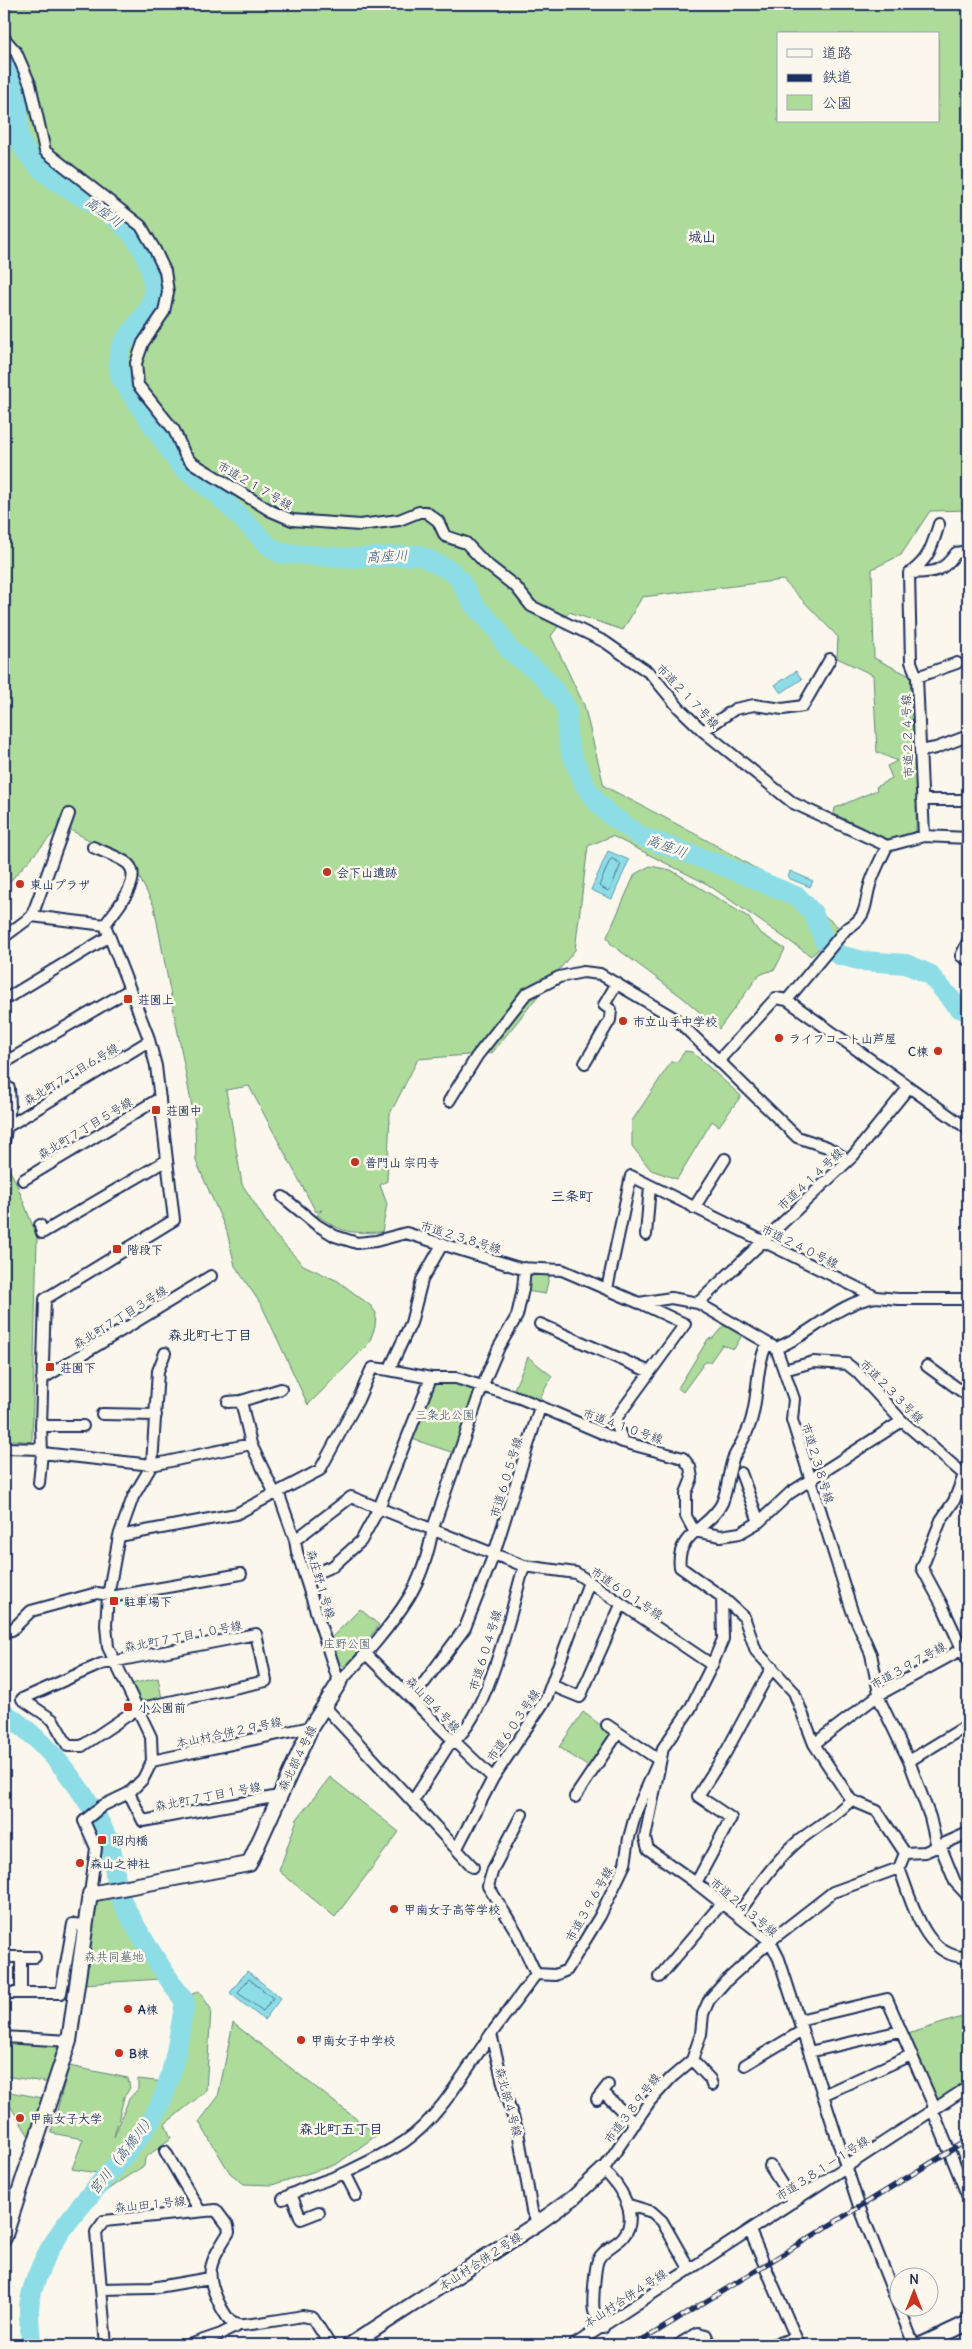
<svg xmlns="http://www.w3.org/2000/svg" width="972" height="2349" viewBox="0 0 972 2349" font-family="Delius,'Klee One',sans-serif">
	<rect width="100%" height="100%" fill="#fbf7ec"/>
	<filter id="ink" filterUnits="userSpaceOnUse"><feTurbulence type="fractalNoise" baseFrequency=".02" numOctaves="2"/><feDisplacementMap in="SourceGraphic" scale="10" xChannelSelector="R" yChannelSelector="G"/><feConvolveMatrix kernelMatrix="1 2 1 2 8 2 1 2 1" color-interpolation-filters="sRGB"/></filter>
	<g filter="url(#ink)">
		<!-- green -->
		<path fill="#addb9a" stroke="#64857c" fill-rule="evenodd" d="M4,4H968V510L930,511L901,555L872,569L874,658L910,676L917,769L916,831L892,841L834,814L835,808L877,790L876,787L892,778L887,766L897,761L877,752L873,675L837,658L838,637L783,580L642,597L623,630L569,612L551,636L584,705L604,786C686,829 770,870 841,929L811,956L707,884L612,836L588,846L575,950L492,1053L418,1059L390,1114L387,1181L380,1185L387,1204L382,1232C349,1233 344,1234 317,1215L322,1210L316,1212L249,1086L226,1090L242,1184L274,1234L303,1265L338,1281L371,1306L376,1313L375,1327L369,1343L308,1405L262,1306L235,1266L227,1232L196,1161L195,1123L154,906L132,863L61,825L4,888ZM778,34H938V121H778Z
			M650,866L671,870L748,917L759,932L785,949L775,969L759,975L719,1029L682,997L611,944L607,937L635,874Z
			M685,1051L692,1052L741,1096L719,1126L712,1121L677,1179L651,1170L632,1146V1121L671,1062H677Z
			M4,1160L16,1182L37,1237L32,1442L4,1439Z
			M530,1272L550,1273L545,1294L526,1291Z
			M724,1325L742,1335L734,1349L722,1345L710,1362H705L683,1392L678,1388L708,1339L713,1338Z
			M528,1357L552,1376L539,1400L514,1389Z
			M434,1382H457L478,1389L454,1453L412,1439Z
			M360,1609L379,1625L346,1667L338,1663L330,1639Z
			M158,1678L162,1699L150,1702L138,1699L131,1684Z
			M583,1712L614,1735L590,1768L559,1747Z
			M330,1777L399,1832L335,1917L279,1871L297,1819Z
			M113,1897L127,1926L161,1979L82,1984L94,1906L100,1899Z
			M199,1991L211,2009L206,2091L165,2124L171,2138L145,2158L144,2166C116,2183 92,2198 73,2226L65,2222L97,2173L72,2169L83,2139L51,2133L69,2066L128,2078L130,2088L124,2097L114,2137L129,2099L138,2089V2079L164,2082L179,2000Z
			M968,2015V2081L936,2103L905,2035Z
			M233,2023L377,2135L337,2164L272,2185L244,2184L230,2173L199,2122L218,2097Z
			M4,2042L56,2043L63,2045L51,2083L4,2076Z
			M4,2091L43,2098L30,2138L4,2096Z"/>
		<!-- water -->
		<path fill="#8ddde7" stroke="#5f97b0" d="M796,671L802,679L781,693L775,685Z
			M608,851L629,860L612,899L591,890Z
			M790,871L813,881L810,887L788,878Z
			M247,1971L281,1998L264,2020L230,1993Z"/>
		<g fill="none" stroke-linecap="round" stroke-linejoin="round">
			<!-- shore -->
			<path stroke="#497595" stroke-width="1" d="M613,859L621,864L610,890L608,891L599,886L610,860Z
				M249,1979L273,1998L263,2011L238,1993Z"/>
			<!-- river -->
			<path stroke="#8ddde7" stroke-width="20" d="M4,60C8,70 17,83 18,95C21,116 12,133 27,153C58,197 127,205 147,259C151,271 156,289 152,300C141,333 107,339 122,380L179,464L219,496L268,545L280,553L351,558L419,555L451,571L460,580L474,605L496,628L509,650L542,675L563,702L567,710V734L571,753L586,787L597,802L610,815L642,837L726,867L798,897L813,913L824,940L839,955L863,961L906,964L929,974L959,1008L968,1011
				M4,1713C47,1741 89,1794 109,1842C116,1860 113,1882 122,1901C140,1937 162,1970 185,2002C177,2043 173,2090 148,2125C108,2183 45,2227 30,2300C27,2313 31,2331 31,2345"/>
			<!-- street casing -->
			<g stroke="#1b2f5e" stroke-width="14">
				<path id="street" d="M4,38L16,52L30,84L45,151L141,226L155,250L165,271L168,292L164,312L143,343L136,363L138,385L174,430L185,455L191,462L271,511L292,520L360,525L399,520L419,512H426L438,521L445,536L466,543L484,562L516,587L531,606L605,642L651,674L679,708L703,731L793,803L887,846L924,836L968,838
					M910,573C930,558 932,546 939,524
					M917,677L911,662L909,573C933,572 941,574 956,553L968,551
					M703,731L735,709L754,705L783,709L803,706L830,659
					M920,751L936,748L968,736
					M922,800H968
					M924,836L917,677L957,663
					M93,847C103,852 120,857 128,864C144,880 114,911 105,925
					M32,916L69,814
					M4,937L32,916L105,925L148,1036L156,1066L174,1220L45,1299L41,1426L42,1453L152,1465L251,1444
					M968,941L961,956L968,960
					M4,1000L108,937
					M787,1000L968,1129
					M719,1060L776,998L787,1000L846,929C871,916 863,901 872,879C876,868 882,857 887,846
					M4,1063L129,990
					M585,1063L610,1020L611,1010L604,1005L617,983
					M449,1101L477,1056L526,994L559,977L583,972L600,974L676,1019L797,1137L827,1147L848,1160
					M5,1128L149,1041
					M4,1141L10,1106L9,1088
					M23,1180L160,1098
					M283,1197L317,1225L335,1236L357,1243L376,1241L406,1233L519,1268L562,1270L639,1303L671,1298L698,1303L776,1348L794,1399L792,1420L852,1611L871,1654L881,1703L909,1761L930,1817L937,1847L942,1850L955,1882L968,1896
					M694,1208L725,1159
					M40,1225L42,1233L167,1160
					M646,1235L650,1186
					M607,1289L631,1176L876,1297L898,1299H968
					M698,1303L853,1156L909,1087
					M540,1324L650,1372
					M767,1344C755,1368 759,1395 751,1421C747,1435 739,1446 733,1459C728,1473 728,1489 722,1503C711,1527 675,1534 680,1567L722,1597L744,1617L756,1651L794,1692L814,1744L851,1800L877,1811L905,1853
					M776,1348C812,1335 836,1303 876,1297
					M927,1366L968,1396
					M389,1370L431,1378H456L520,1398L623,1442L683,1458L690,1467L692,1478L686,1493V1516L694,1531L721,1536L740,1533L759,1522L790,1493L902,1421
					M784,1370L813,1362L847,1364L857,1372L902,1421L968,1478
					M42,1379L211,1276
					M228,1402L241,1401
					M102,1414L156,1415
					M41,1426H83
					M623,1442L615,1420L685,1324L640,1303
					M4,1448L41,1449
					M741,1473L759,1522
					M964,1475L954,1501L941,1520L922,1568L942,1605L968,1662
					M39,1483L42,1453
					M278,1492L295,1540L297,1552L339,1683C364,1656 390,1628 409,1597C421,1577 429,1551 433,1528L482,1387L499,1347L517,1316L523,1289L525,1268
					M275,1494L251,1444L241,1401L281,1389
					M119,1536L236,1514L320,1470L358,1400L371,1370L373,1368L389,1370L411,1323L422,1280L443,1243
					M295,1540L351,1497L524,1566L576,1573L712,1665
					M306,1577L333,1566L361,1541L379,1508L431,1378
					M722,1597L723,1639L712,1665L690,1709L663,1748L645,1838L648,1849L696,1883L770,1941L779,1959L859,2206L914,2345
					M4,1632L12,1630L31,1611L97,1593L116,1596L241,1574
					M256,1634L266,1681L137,1709L82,1746H68L53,1720L22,1699L101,1664Z
					M366,1654L454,1741L448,1746L413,1801
					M553,1686L580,1697L621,1605
					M412,1699L465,1628L494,1554L540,1407
					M324,1706L473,1867
					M814,1744L880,1694L968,1646
					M152,1761L311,1727
					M909,1761L968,1725
					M493,1778L454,1741C489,1712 511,1611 524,1566
					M129,1793L143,1821L279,1796
					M575,1797L618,1733
					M522,1814L493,1869L488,1886L517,1933L536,1974L491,2034L507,2099L518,2132L532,2211L538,2223
					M457,1848L493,1778L546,1699L589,1582
					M899,1868C912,1901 924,1959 968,1957
					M696,1883L731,1818L698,1796L726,1752L772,1667
					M90,1894L96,1848L84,1821L102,1806L129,1793L143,1779L152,1761L151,1737L108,1647L106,1625L108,1596L119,1536L133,1497L152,1465L158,1371L165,1353
					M737,1915C755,1891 773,1863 796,1843C814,1828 835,1817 851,1800
					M9,1957H35
					M21,1957V1993
					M536,1974L555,1975L567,1970L600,1916L625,1864L629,1838L636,1812L659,1760L607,1725
					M659,1977L722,1903
					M4,1993H61L73,1924L85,1925
					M799,2020L887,1999L933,2104V2111L968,2197
					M4,2037L69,2041
					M809,2052L901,2031
					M692,2060L710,2079L712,2085
					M745,2065L802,2031
					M603,2092L635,2124
					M823,2095L911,2055
					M597,2099L608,2085
					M165,2151L200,2211
					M770,2166L793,2202
					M345,2173L356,2195
					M291,2194L301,2219L319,2212
					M283,2199C303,2186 325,2182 347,2172C366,2163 387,2153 404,2142C440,2118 467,2068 491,2034
					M629,2205L652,2212L662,2221L690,2270
					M750,2231L799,2345
					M101,2289L152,2288L210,2278
					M603,2328C600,2322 595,2316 594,2311C592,2304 595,2267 598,2260C603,2249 616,2245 623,2237C641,2216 619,2184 603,2170L650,2101L671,2078L692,2060L701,2034L703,2014L709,2000L725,1982L770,1941L833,1892L899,1868L905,1853L925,1852L968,1833
					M106,2345L96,2232L104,2221L216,2210L228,2226L229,2232C209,2264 203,2273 222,2309C226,2315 229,2323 238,2325C244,2326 292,2318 302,2316L313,2318L330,2345
					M189,2345L221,2334L239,2325
					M574,2345L968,2087
					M677,2345L698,2333L706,2335L710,2345
					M771,2345L796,2338"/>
			</g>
			<!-- secondary casing -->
			<g stroke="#1b2f5e" stroke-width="18">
				<path id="secondary" d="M4,2238L69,2041L90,1894L249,1864L311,1727L339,1683
					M350,2345L538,2223L573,2198L603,2170
					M921,2345L968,2323"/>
			</g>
			<!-- street -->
			<use href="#street" stroke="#fbf7ec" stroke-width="10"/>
			<!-- secondary -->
			<use href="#secondary" stroke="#fbf7ec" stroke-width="14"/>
			<!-- rail casing -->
			<g stroke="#1b2f5e" stroke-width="5">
				<path id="rail" d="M635,2345L968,2140"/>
			</g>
			<!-- rail -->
			<use href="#rail" stroke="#fbf7ec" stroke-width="3" stroke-dasharray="9" stroke-linecap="butt"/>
		</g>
	</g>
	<!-- markers -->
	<g fill="#c8321e" stroke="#fbf7ec" stroke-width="2">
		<circle cx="327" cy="872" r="5"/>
		<circle cx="20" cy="884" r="5"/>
		<rect x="123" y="994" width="10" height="10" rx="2.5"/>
		<circle cx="623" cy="1021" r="5"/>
		<circle cx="779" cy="1038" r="5"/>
		<circle cx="938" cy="1051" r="5"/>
		<rect x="151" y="1105" width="10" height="10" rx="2.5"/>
		<circle cx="355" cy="1162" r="5"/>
		<rect x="112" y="1244" width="10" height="10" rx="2.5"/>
		<rect x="45" y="1362" width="10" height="10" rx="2.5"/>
		<rect x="109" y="1596" width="10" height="10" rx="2.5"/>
		<rect x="123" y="1702" width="10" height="10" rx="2.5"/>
		<rect x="97" y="1835" width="10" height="10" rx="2.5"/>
		<circle cx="80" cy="1863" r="5"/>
		<circle cx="394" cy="1909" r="5"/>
		<circle cx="128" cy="2009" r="5"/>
		<circle cx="301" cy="2040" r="5"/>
		<circle cx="119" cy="2053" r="5"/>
		<circle cx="20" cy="2118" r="5"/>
	</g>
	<g text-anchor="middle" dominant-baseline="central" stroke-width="5" stroke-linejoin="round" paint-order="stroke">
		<!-- street labels -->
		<g font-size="12" fill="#1b2f5e" stroke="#fbf7ec">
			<text transform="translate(255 485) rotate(30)">市道２１７号線</text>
			<text transform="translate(688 696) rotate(46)">市道２１７号線</text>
			<text transform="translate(907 736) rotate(-92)">市道２２４号線</text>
			<text transform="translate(71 1074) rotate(-31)">森北町７丁目６号線</text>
			<text transform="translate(85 1128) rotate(-31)">森北町７丁目５号線</text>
			<text transform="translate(810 1179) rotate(-43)">市道４１４号線</text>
			<text transform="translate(461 1237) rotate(17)">市道２３８号線</text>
			<text transform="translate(800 1246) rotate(26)">市道２４０号線</text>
			<text transform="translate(120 1317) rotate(-32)">森北町７丁目３号線</text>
			<text transform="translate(892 1391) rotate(45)">市道２３３号線</text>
			<text transform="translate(623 1426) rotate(19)">市道４１０号線</text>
			<text transform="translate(818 1463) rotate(73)">市道２３８号線</text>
			<text transform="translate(506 1477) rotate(-73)">市道６０５号線</text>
			<text transform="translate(321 1584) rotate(73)">森庄野１号線</text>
			<text transform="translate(627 1593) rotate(34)">市道６０１号線</text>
			<text transform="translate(183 1636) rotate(-11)">森北町７丁目１０号線</text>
			<text transform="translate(485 1650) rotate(-73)">市道６０４号線</text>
			<text transform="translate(908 1665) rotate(-29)">市道３９７号線</text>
			<text transform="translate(433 1704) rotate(46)">森山田４号線</text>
			<text transform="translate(513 1725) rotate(-56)">市道６０３号線</text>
			<text transform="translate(229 1732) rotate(-12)">本山村合併２９号線</text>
			<text transform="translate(297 1758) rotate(-64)">森北部４号線</text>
			<text transform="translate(208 1796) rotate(-11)">森北町７丁目１号線</text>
			<text transform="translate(589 1904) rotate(-61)">市道３９６号線</text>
			<text transform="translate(744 1907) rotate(40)">市道２４３号線</text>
			<text transform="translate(509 2102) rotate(75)">森北部４号線</text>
			<text transform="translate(632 2108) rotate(-53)">市道３８９号線</text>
			<text transform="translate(822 2168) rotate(-33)">市道３８１－１号線</text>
			<text transform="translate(150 2204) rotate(-6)">森山田１号線</text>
			<text transform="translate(480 2261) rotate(-33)">本山村合併２号線</text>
			<text transform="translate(625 2298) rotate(-33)">本山村合併４号線</text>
		</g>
		<!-- poi labels -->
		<g font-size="12" font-weight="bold" fill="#1b2f5e" stroke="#fbf7ec" text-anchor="start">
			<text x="337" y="872">会下山遺跡</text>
			<text x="30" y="884">東山プラザ</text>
			<text x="138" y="999">荘園上</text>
			<text x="633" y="1021">市立山手中学校</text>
			<text x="789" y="1038">ライフコート山芦屋</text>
			<text x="928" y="1051" text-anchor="end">C棟</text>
			<text x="166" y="1110">荘園中</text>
			<text x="365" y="1162">普門山 宗円寺</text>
			<text x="127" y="1249">階段下</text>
			<text x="60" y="1367">荘園下</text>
			<text x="124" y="1601">駐車場下</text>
			<text x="138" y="1707">小公園前</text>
			<text x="112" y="1840">昭内橋</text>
			<text x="90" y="1863">森山之神社</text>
			<text x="404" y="1909">甲南女子高等学校</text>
			<text x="138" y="2009">A棟</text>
			<text x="311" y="2040">甲南女子中学校</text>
			<text x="129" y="2053">B棟</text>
			<text x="30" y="2118">甲南女子大学</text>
		</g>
		<!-- park labels -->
		<g font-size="12" fill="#405a6d" stroke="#fbf7ec">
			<text x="445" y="1414">三条北公園</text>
			<text x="347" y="1643">庄野公園</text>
			<text x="114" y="1956">森共同墓地</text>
		</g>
		<!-- water labels -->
		<g font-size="14" font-style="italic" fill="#385a80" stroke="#fbf7ec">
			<text transform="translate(104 212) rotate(35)">高座川</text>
			<text transform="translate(387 556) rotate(-3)">高座川</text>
			<text transform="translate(667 846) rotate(20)">高座川</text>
			<text transform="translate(122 2154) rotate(-52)">宮川（高橋川）</text>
		</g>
		<!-- neighbourhood labels -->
		<g font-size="14" font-weight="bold" fill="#1b2f5e" stroke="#fbf7ec">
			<text x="702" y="237">城山</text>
			<text x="572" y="1196">三条町</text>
			<text x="210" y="1335">森北町七丁目</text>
			<text x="341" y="2129">森北町五丁目</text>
		</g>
	</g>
	<!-- margin -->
	<rect width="972" height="2349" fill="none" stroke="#fbf7ec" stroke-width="20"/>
	<rect x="10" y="10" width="952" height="2329" fill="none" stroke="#1b2f5e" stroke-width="2" filter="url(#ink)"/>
	<!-- legend -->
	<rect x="777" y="32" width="162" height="90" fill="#fbf7ec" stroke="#a1a7b3"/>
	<rect x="787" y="49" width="25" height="8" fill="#fbf7ec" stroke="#a1a7b3"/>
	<text x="822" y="58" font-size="15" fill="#1b2f5e">道路</text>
	<rect x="787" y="74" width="25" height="8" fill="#1b2f5e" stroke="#a1a7b3"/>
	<text x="822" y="82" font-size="15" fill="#1b2f5e">鉄道</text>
	<rect x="787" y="95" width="25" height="15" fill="#addb9a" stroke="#a1a7b3"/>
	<text x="822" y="108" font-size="15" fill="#1b2f5e">公園</text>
	<!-- north arrow -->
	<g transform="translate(914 2292)"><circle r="24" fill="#fbf7ec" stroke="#a1a7b3"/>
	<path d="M0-4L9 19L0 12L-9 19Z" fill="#c8321e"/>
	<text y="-8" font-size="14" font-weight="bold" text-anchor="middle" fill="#1b2f5e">N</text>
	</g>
</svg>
